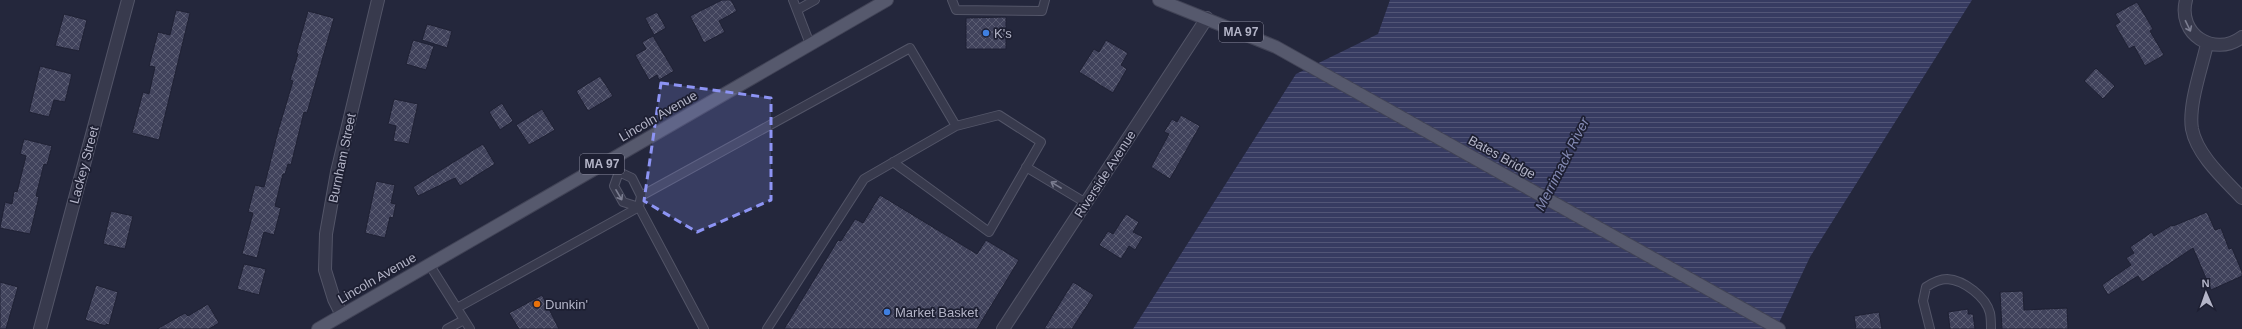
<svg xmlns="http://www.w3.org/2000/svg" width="2242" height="329" viewBox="0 0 2242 329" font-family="Helvetica,sans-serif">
	<defs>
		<pattern id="water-rules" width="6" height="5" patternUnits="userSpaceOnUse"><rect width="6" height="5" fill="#373b61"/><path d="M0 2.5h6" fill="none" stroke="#525576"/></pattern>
		<pattern id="building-cross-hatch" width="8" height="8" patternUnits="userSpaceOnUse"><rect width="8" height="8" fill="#41435c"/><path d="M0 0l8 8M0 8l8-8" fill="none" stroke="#5a5c72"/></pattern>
	</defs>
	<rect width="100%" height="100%" fill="#24273c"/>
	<!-- water -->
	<path fill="url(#water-rules)" d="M1390,0H1972L1810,257L1776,329H1133L1296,74L1378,34Z"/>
	<!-- building -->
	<path fill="url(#building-cross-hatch)" stroke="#1f2134" d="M722,0H731L737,11L719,21L725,32L704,43L690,16Z
		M2137,2L2153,29L2150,31L2164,55L2145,66L2134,46L2129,49L2115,25L2120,22L2115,14Z
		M176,10L190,13L159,140L132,133L143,92L149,94L155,67L149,66L158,32L170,35Z
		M308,11L334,18L307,113L304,112L291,165L288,164L285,174H283L275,206L281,208L274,235L264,232L257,258L242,254L253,213L248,212L255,185L264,187L278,131L293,81L290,80L298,54L296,53Z
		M657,12L666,28L654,35L645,18Z
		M64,14L87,20L79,51L55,46Z
		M1006,17V49H966V18Z
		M427,24L452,31L447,48L422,40Z
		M653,36L674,71L659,80L657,75L649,80L635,55L646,49L642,42Z
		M413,40L434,46L426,70L406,64Z
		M1106,40L1128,53L1121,65L1127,69L1113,93L1079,72L1094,49L1099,52Z
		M40,66L72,74L65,102L54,100L49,117L29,112Z
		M2096,68L2115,86L2103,99L2084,81Z
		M600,76L613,96L588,111L576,91Z
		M394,99L418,104L409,144L393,141L396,126L388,124Z
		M502,103L513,121L500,130L489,112Z
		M542,109L555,130L529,145L516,125Z
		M1181,115L1200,126L1170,179L1151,167L1169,134L1164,132L1172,119L1177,122Z
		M24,139L52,146L47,165L44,164L36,196L39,197L30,234L0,228L5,202L12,204L14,191L17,192L26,156L20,154Z
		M483,144L495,164L460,186L455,178L418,196L413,187Z
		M376,181L395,185L391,203L396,204L393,218L390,217L385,238L365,233Z
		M880,195L977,254L986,240L1019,260L977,329H784L838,240L841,241L855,219L863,223Z
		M111,211L133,216L125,249L103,244Z
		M2207,212L2215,230L2221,228L2229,249L2232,248L2242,272V276L2211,290L2193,248L2142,282L2138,276L2108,295L2102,285L2131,265L2126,258L2134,253L2130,247L2152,232L2154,236L2172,225L2173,226Z
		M1126,214L1139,222L1133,232L1143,237L1135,250L1129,246L1121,259L1099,245L1108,231L1113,234Z
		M244,264L266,269L259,295L237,289Z
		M0,282L18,287L6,329H0Z
		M1073,282L1094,295L1072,329H1044Z
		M96,285L118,292L109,325L106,324V326L85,320Z
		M2023,291L2024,310L2067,308L2068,329H2002L2000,292Z
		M542,295L559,329H519L509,313Z
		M208,304L219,323L209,329H157L185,313L188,316Z
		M1968,309V314H1973L1975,329H1950L1948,312Z
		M1879,312L1882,329H1856L1854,316Z"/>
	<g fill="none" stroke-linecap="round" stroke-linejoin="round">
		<!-- service casing -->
		<g stroke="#535568" stroke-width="10">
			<path id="service" d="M793,0L810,44
				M952,0L956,10L1042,11L1045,0
				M797,10L815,0
				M611,159L619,172L632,178L641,196L639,207L704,329
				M893,162L989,232L1041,142L999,115L956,126
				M1026,167L1086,203
				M619,172L614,186L623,202L639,207
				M641,196L910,48L956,126L864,179L767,329
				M429,264L470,329
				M457,308L639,207
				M447,329L464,320
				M1930,329L1923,301L1926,287C1932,283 1939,279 1947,279C1964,280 1986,297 1990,313C1991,318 1991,324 1991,329"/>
		</g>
		<!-- minor casing -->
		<g stroke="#535568" stroke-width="14">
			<path id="minor" d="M2186,0C2177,34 2214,58 2242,37
				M2207,44C2202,67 2188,105 2192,129C2197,155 2224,179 2242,198
				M342,315L334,299L325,270L326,234L337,172L378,0
				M40,329L128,0
				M1003,329L1207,18"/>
		</g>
		<!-- primary casing -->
		<g stroke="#414356" stroke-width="14">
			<path id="primary" d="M1159,0L1276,47L1779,329
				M318,329L887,0"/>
		</g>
		<!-- service -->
		<use href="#service" stroke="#383a4d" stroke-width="8"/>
		<!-- minor -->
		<use href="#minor" stroke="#383a4d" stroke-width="12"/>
		<!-- primary -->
		<use href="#primary" stroke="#56596d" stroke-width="12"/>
	</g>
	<!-- one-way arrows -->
	<defs><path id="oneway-shaft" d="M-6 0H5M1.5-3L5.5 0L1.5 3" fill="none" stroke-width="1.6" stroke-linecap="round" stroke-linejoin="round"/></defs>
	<g stroke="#7c7e91">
		<use href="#oneway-shaft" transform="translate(2188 26) rotate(64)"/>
		<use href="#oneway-shaft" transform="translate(1056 185) rotate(-149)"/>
		<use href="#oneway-shaft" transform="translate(619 195) rotate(60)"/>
	</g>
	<!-- marked area -->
	<path fill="#8d94f4" fill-opacity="0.2" stroke="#8d94f4" stroke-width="3" stroke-dasharray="8 5" stroke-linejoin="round" d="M661,83L771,98V200L697,232L644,201Z"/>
	<!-- markers -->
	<g fill="#3f7fe0" stroke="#1d1f32" stroke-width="1.5">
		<circle cx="986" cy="33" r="4"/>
		<circle cx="887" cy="312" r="4"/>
	</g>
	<circle fill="#e8710a" stroke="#1d1f32" stroke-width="1.5" cx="537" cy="304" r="4"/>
	<g text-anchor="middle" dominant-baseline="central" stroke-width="3.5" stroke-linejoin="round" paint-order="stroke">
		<!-- shield labels -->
		<g fill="#1d1f32" stroke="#87889b" stroke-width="1">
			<rect x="1219" y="22" width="44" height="20" rx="3"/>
			<rect x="580" y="154" width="44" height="20" rx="3"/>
		</g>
		<g font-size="12" font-weight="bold" fill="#b4b5c8">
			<text x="1241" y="32">MA 97</text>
			<text x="602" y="164">MA 97</text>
		</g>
		<!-- poi labels -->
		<g font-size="13" fill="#b4b5c8" stroke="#1d1f32" text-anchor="start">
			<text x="994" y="33">K's</text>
			<text x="545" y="304">Dunkin'</text>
			<text x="895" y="312">Market Basket</text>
		</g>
		<!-- street labels -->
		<g font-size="13" fill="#b4b5c8" stroke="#1d1f32">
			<text transform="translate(658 116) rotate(-30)">Lincoln Avenue</text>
			<text transform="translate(1502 157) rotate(29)">Bates Bridge</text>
			<text transform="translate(342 158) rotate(-78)">Burnham Street</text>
			<text transform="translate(84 165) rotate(-75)">Lackey Street</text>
			<text transform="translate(1105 174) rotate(-57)">Riverside Avenue</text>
			<text transform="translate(377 278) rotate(-30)">Lincoln Avenue</text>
		</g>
		<!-- water labels -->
		<g font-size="14" font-style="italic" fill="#848ab3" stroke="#1d1f32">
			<text transform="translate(1562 164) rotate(-63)">Merrimack River</text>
		</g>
	</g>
	<!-- north arrow -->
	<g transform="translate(2206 293) rotate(358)" stroke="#1d1f32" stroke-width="3" paint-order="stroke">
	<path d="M0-3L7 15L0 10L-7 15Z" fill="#b4b5c8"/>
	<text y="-6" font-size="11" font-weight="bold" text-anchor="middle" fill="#b4b5c8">N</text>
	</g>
</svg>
